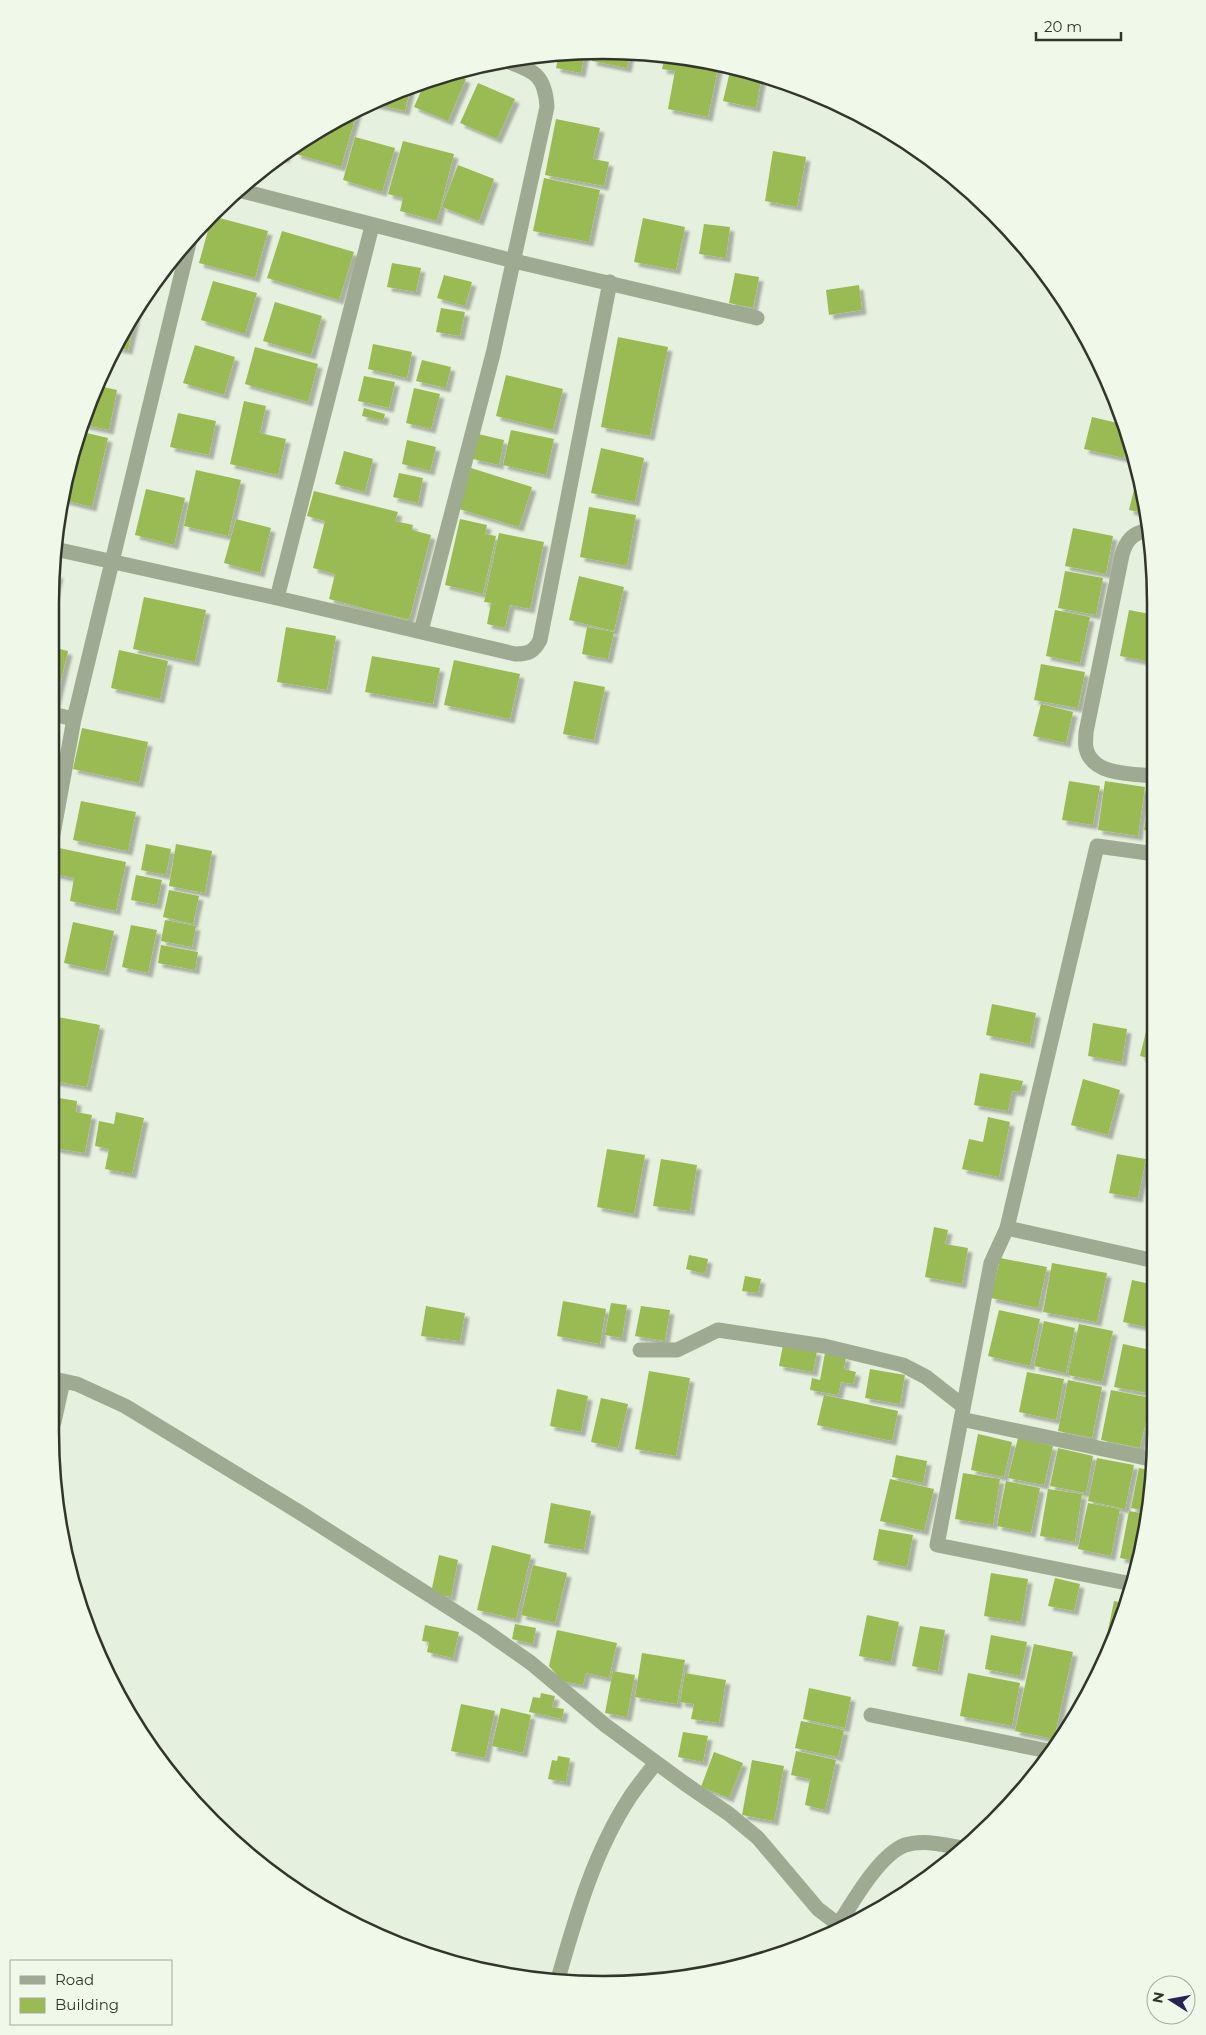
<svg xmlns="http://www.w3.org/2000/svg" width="1206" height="2035" viewBox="0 0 1206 2035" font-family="Montserrat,sans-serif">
	<defs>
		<filter id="shadow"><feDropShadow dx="4.5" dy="4.5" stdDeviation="1" flood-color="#0004"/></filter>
	</defs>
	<rect width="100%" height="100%" fill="#e6f0de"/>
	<!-- building -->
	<path fill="#9aba52" filter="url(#shadow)" d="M603,50L630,53L627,68L592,61L594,51Z
		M585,52L581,73L556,68L559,54Z
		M665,56L719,63L708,117L668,109L675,71L662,69Z
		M731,67L762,76L756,108L723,101Z
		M453,73L466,79L448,121L414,107L425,82Z
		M478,83L515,99L497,139L460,123Z
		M411,86L405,111L370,103L391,92Z
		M355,112H357L341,167L296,154L300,141Z
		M556,119L600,128L593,159L609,162L604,186L545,175Z
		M355,137L395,148L382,192L343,180Z
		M403,141L454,154L437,221L400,211L403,198L388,194Z
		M287,151L285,158L279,157Z
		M773,151L806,157L797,207L765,201Z
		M458,165L494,179L479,221L442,207Z
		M544,178L600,190L589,242L533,231Z
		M212,216L268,231L255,278L199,263Z
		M643,218L685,227L676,270L634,262Z
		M704,224L730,227L726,258L699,254Z
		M282,231L354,252L339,300L267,278Z
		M392,263L421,268L416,292L387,287Z
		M735,273L759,277L753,308L729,303Z
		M444,275L472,282L465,306L437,298Z
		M213,281L257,293L245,334L201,320Z
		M859,285L862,310L829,315L826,290Z
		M275,302L322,316L311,355L263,341Z
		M441,308L465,312L460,336L436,332Z
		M134,314H136L128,350L117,348Z
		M618,337L668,347L650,436L601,427Z
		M373,344L412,352L407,378L368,369Z
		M195,345L235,357L224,395L183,383Z
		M255,347L318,364L308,402L245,384Z
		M422,360L451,367L446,388L416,381Z
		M506,375L563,389L553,430L496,416Z
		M364,376L395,382L389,408L358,401Z
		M99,386L117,390L109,430L80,424Z
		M414,388L440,394L431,429L406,423Z
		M244,401L266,406L260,433L286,439L278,475L230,464Z
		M364,408L385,414L383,421L362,416Z
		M178,413L216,421L209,455L170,447Z
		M1092,417L1126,425L1129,436L1124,458L1084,449Z
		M511,430L554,439L546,475L503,465Z
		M78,431L108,438L92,507L64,500Z
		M478,434L504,440L499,465L473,459Z
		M407,440L436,447L430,471L402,464Z
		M601,448L644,458L635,502L591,493Z
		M344,451L373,459L365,492L335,484Z
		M471,468L532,487L519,527L459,509Z
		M196,470L241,480L228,536L184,526Z
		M399,473L423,478L418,503L393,497Z
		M1137,477L1144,513L1129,510Z
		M146,489L185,498L174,545L135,535Z
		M314,491L398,512L395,521L413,525L412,530L431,535L409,620L329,599L335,574L313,568L325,521L307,516Z
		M589,507L636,515L627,566L580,557Z
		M236,519L271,528L260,573L224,563Z
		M460,519L487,525L485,534L496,536L483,594L445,585Z
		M1073,528L1113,536L1106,574L1065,566Z
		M499,533L544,542L530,609L510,605L505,628L487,624L491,603L484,602Z
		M1065,571L1103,578L1096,615L1058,608Z
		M51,573L59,574L52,601L51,600Z
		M579,576L624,587L614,631L569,620Z
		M144,597L206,610L195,662L133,649Z
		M1055,610L1090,617L1080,663L1046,656Z
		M1129,610L1155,615V663L1120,656Z
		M286,627L336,636L327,690L277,682Z
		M587,627L614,632L608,659L582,654Z
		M52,647L68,651L55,705L52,704Z
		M119,650L168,661L160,699L111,688Z
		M372,656L440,668L433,704L365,692Z
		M454,660L520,674L510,719L444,705Z
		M1041,664L1085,672L1078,708L1034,700Z
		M574,681L605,687L594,740L563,734Z
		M1041,704L1073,712L1066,743L1033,736Z
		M82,728L148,742L139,783L73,769Z
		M1069,781L1100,786L1093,825L1062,820Z
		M1105,781L1145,787L1138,836L1098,830Z
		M1151,790L1155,791V832L1144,830Z
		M81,801L136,812L128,851L73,840Z
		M146,844L171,849L166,875L141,870Z
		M176,844L212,851L205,893L169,886Z
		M59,848L126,862L116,911L70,901L74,878L54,874Z
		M136,875L162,880L157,905L131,900Z
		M169,890L199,896L193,924L163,917Z
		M165,920L196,926L192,947L161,941Z
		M73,922L114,931L105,972L64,963Z
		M131,925L157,930L148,973L122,967Z
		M161,945L198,952L195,970L158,963Z
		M992,1004L1036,1013L1030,1044L986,1035Z
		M1151,1011L1155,1012V1060L1140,1056Z
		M53,1016L100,1025L87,1087L53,1081Z
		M1093,1023L1127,1029L1122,1062L1088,1056Z
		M980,1073L1023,1081L1020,1092L1012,1091L1008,1111L974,1105Z
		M1083,1079L1120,1090L1108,1135L1071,1125Z
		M53,1097L77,1101L76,1112L92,1115L85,1153L53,1148Z
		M116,1112L144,1118L132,1174L105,1169L109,1149L95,1146L99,1121L114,1124Z
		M988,1117L1010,1122L999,1177L962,1169L969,1139L983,1142Z
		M607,1149L645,1155L634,1214L597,1207Z
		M1117,1154L1146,1159L1138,1198L1109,1193Z
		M661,1159L697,1165L690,1211L653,1206Z
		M934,1227L948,1230L945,1244L968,1248L962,1284L925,1277Z
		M689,1255L708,1259L705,1274L686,1269Z
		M1000,1258L1047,1267L1038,1308L991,1298Z
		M1052,1263L1107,1273L1097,1322L1043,1312Z
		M745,1276L761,1279L758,1293L742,1291Z
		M1132,1280L1155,1285V1329L1123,1322Z
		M563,1301L606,1309L600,1344L557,1336Z
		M611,1303L627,1305L622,1338L605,1335Z
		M426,1306L465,1313L460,1341L421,1336Z
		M641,1306L670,1310L665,1341L635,1336Z
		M999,1310L1040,1319L1030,1366L988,1356Z
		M1044,1321L1075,1328L1066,1373L1034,1366Z
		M1079,1324L1113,1331L1102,1382L1068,1375Z
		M1123,1344L1155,1351L1147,1393L1114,1387Z
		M783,1345L817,1351L813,1372L779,1366Z
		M825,1353L846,1357L844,1369L856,1372L853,1384L841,1382L838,1395L810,1390L812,1378L820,1380Z
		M870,1369L905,1375L900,1404L865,1398Z
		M649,1371L690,1378L676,1456L635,1449Z
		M1027,1372L1064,1379L1056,1420L1019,1412Z
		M1068,1380L1102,1387L1092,1438L1058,1431Z
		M557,1389L588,1396L581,1432L550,1426Z
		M1111,1390L1151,1398L1140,1448L1101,1440Z
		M824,1395L898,1411L892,1441L817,1425Z
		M601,1398L628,1404L618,1448L591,1442Z
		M978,1434L1012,1442L1004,1477L971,1470Z
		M1018,1438L1053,1446L1044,1485L1008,1478Z
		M1058,1448L1093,1456L1086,1493L1050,1486Z
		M896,1455L927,1461L923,1483L892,1477Z
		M1097,1458L1134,1465L1125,1509L1088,1501Z
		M1139,1468L1154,1471L1146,1511L1131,1508Z
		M963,1473L1000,1479L993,1525L955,1519Z
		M890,1479L934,1489L924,1531L880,1521Z
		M1006,1481L1040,1488L1031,1533L997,1526Z
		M1048,1489L1082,1494L1075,1542L1040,1536Z
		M551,1503L591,1511L584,1550L544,1543Z
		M1088,1503L1120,1509L1111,1556L1078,1549Z
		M1129,1511L1146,1514L1136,1561L1120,1558Z
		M879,1529L913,1535L907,1567L873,1560Z
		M492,1545L531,1555L516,1619L477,1610Z
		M439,1555L458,1560L451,1597L431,1593Z
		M533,1565L567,1573L555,1623L521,1615Z
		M991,1573L1028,1579L1021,1622L984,1616Z
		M1055,1578L1080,1584L1074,1611L1048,1606Z
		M1114,1601L1128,1604L1127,1610L1111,1641L1106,1640Z
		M867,1615L899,1622L891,1662L859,1656Z
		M515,1624L536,1628L533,1644L512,1639Z
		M425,1625L459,1632L453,1658L427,1652L429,1642L422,1641Z
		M920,1626L945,1630L938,1671L912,1666Z
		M557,1630L617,1643L609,1678L586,1673L583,1685L562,1681L549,1666Z
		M991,1635L1027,1642L1020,1676L985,1669Z
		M1034,1644L1073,1652L1054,1739L1015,1731Z
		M642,1653L685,1660L677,1704L635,1697Z
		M613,1671L635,1675L627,1717L605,1713Z
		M685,1673L726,1680L719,1723L691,1719L694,1704L680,1702Z
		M968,1673L1020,1683L1012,1726L960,1716Z
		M809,1688L851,1697L845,1728L803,1719Z
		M541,1693L555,1696L552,1707L564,1709L562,1719L529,1712L533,1697L540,1698Z
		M461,1704L495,1711L485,1758L451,1751Z
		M501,1708L531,1715L523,1753L492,1746Z
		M801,1721L844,1730L838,1757L795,1748Z
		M683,1732L708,1736L703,1762L678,1757Z
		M796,1751L836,1760L825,1810L805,1805L810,1779L791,1775Z
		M714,1752L743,1763L729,1798L701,1787Z
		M558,1756L570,1758L566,1782L548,1779L552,1760L557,1761Z
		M752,1760L784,1766L774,1821L742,1815Z"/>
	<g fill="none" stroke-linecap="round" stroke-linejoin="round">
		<!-- minor -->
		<path stroke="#9eaa91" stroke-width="15" d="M238,190L514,261L757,318
			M1148,530C1132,533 1126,541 1122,555L1086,732C1086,737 1085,743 1086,748C1092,776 1133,774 1155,776
			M55,549L277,598L515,654C528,654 534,652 540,640L610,282
			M277,598L372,226
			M421,631L493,354L547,107C545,73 533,71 504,60
			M52,714L74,719
			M52,840L74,719L190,239
			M1007,1228L1155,1261
			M640,1350H677L718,1330L824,1346L903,1365L926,1377L963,1406
			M54,1379L77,1384L125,1406L299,1512L484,1630L531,1663L605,1725L684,1783L729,1814L758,1838L818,1909L843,1928
			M961,1419L1155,1460
			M54,1422L63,1381
			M1132,1584L937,1545L991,1263L1007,1228L1097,846L1155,854
			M871,1715L1053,1752
			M838,1925C853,1902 879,1855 905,1845C924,1839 945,1845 963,1848
			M558,1979C576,1916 594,1852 630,1797C638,1785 647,1774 656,1763"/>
	</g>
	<!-- crop -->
	<path d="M0 0H1206V2035H0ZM603 59H603A544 544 0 0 1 1147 603V1432A544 544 0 0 1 603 1976H603A544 544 0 0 1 59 1432V603A544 544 0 0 1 603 59Z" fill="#f0f8ea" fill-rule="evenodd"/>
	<path fill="none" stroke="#31362a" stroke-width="2.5" d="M603 59H603A544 544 0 0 1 1147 603V1432A544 544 0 0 1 603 1976H603A544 544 0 0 1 59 1432V603A544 544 0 0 1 603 59Z"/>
	<!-- legend -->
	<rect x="10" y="1960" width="162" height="65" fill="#f0f8ea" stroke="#a4aa9d"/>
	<rect x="20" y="1976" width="25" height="8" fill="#9eaa91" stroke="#a4aa9d"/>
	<text x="55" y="1985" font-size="15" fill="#31362a">Road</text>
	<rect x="20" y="1998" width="25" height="15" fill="#9aba52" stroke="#a4aa9d"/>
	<text x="55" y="2010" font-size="15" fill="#31362a">Building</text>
	<!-- north arrow -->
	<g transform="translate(1171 2000) rotate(281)"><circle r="24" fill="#f0f8ea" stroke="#a4aa9d"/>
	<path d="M0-4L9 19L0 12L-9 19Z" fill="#292353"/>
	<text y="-8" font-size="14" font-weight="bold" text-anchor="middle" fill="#31362a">N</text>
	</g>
	<!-- scale -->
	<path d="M1036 32v8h85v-8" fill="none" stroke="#31362a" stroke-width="2.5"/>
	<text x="1044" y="32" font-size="15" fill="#31362a" stroke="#f0f8ea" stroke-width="4" paint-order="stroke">20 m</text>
</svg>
